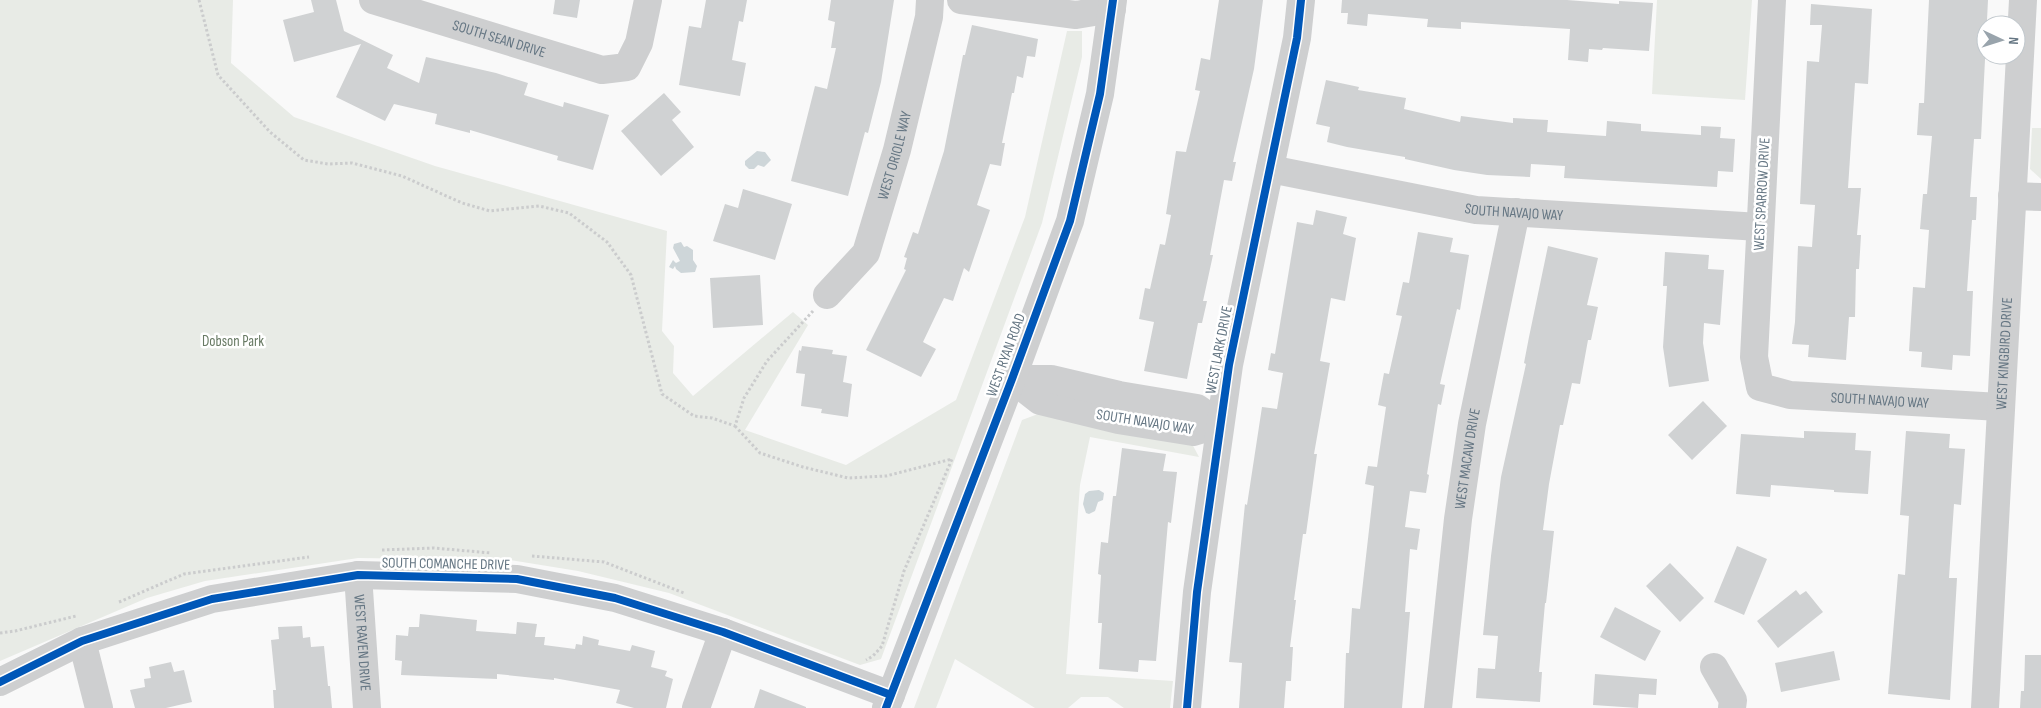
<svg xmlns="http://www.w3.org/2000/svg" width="2041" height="708" viewBox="0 0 2041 708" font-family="'Sofia Sans Condensed',sans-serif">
	<rect width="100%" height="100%" fill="#f9f9f9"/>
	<!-- green -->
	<path fill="#e8ebe6" d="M0,0H233L231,63L294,117L435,166L667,231L662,331L674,346L673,373L693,396L793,312L808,325L745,430L846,465L956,400L1025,217L1067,31H1082V57L1042,223L881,659L860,665L669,593L578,571L510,560L358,558L205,581L147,598L0,661Z
		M1657,0H1752L1745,100L1652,94Z
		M2032,128H2041V179L2030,169Z
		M1046,411L1190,440L1199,457L1090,437L1080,485L1066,674L1173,681L1170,708H1124L1108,697H1081L1068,708H1035L955,659L936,708H914L1022,420Z"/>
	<!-- water -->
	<path fill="#ced6d9" d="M757,151L765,152L771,160L764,167L758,165L754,169H749L745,165V161Z
		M681,242L684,247L687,246L693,250V260L697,266L695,272L681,273L676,269L675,266L673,269L669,267L673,260L676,263L680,261L673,248L674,244Z
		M1099,490L1104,493L1103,500L1098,502L1095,511L1089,514L1086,513L1083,504L1085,494L1089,491Z"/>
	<!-- building -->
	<path fill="#d0d2d3" d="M311,0H336L344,31L393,55L387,68L419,83L426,57L496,73L528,83L524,95L563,107L564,102L609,115L593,170L557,160L558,156L470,130V133L435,124L437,114L394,104L385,121L336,97L361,44L294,62L283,20L314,12Z
		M555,0H580L577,18L553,14Z
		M706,0H747L743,22L739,21L732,60L746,63L740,96L679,85L689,26L701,28Z
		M831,0H894L881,82L868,133L865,132L848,196L791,181L815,86L827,89L836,48H831L835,22L828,20Z
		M1219,0H1263L1254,69L1233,162H1236L1232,181L1224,180L1210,255H1213L1203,301H1207L1202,323H1198L1187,379L1144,371L1154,322L1139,319L1145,288L1150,289L1160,244L1165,245L1171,215L1166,214L1176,151L1186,152L1200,91L1195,90L1201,58L1210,60Z
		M1342,0H1567L1619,4V1L1653,3L1649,51L1603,48L1602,50L1589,49L1588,62L1568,60L1570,29L1461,22V29L1427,27L1428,19L1368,14L1367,26L1347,24L1348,13H1341Z
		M1929,0H1988L1981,139H1974L1970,197H1977L1976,220H1972L1967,291H1973L1970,356L1953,355L1952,370L1921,367L1922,352L1909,351L1913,287L1925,288L1929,230L1920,229L1923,194H1927L1932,136L1917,135L1919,103H1924Z
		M1811,4L1872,9L1868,84L1855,83L1848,188H1861L1857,235H1861L1859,269H1856L1855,317H1849L1846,360L1808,357L1809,345L1792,344L1795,322L1798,246L1812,247L1815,205L1800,204L1807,61L1819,62L1822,25H1810Z
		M972,25L1038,39L1035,57L1027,56L1023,78L1017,76L1014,93H1012L1002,143H1005L1001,166L990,164L977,205L990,210L969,272L964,268L953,301L944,298L923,342L936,349L921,377L866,350L906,270L904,269L907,258L904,257L913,232L918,234L944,151L963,55H965Z
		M1326,80L1359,87L1358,90L1406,98L1404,109L1460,122L1461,116L1513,123V118L1548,120L1547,132L1606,136L1607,121L1641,124V131L1701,135V126L1721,127L1720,138L1735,139L1733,172L1718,171L1717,187L1564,178L1565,166L1531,164L1530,177L1487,175L1454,170L1405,159V157L1347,147L1327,142L1330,127L1316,124Z
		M664,93L681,112L672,120L694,147L661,176L621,131Z
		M743,189L792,204L775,260L713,241L725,204L738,208Z
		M1316,210L1347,217L1343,234L1356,238L1345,301L1331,298L1320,361L1330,363L1314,454H1317L1306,534H1303L1294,600H1296L1290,647H1293L1291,681H1286L1284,708H1239L1242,663L1229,662L1245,504L1247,505L1262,407L1277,409L1283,373L1268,370L1271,353L1275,354L1297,222L1313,225Z
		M1418,232L1453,238L1450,252L1469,255L1460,310L1457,309L1440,384L1445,385L1441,405L1438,404L1427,474L1429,475L1426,493L1410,491L1405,527L1420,529L1417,550L1410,549L1405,612H1410L1402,708H1344L1346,653H1349L1352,608L1360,609L1374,486L1365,484L1368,466L1377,467L1386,407L1378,405L1384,373L1389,374L1402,316L1396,315L1403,282L1409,283Z
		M1548,246L1598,258L1587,305L1598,307L1591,340H1588L1580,384L1572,383L1563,425H1560L1549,484L1543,530L1554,531L1546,603H1545L1539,672H1542L1540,702L1476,698L1478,668L1495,669L1498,636L1483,635L1491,556L1501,477L1526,364L1524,363L1529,337Z
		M1665,252L1709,255L1708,269L1724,270L1720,325L1704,323L1703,343L1709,381L1669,387L1663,347L1667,286H1663Z
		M760,275L763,325L713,328L710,278Z
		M802,346L833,350L832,354L847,356L843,382L852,384L848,417L821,413L822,409L801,406L805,374L796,373L799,350L801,351Z
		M1703,401L1727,426L1692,460L1668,435Z
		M1804,431L1856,433L1855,450L1871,451L1868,494L1834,492V490L1771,485L1770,497L1736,494L1741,434L1804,438Z
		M1906,431L1950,434L1949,448L1965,449L1961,505L1954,504L1949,578H1957L1950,700L1888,694L1898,574L1905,575L1909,516L1900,515Z
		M1122,448L1166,454L1163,471L1177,472L1171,523L1168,522L1156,661L1139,660L1138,672L1099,669L1102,623H1098L1101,575L1098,574L1101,542L1108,543L1113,496H1116Z
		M1737,546L1767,559L1744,615L1714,602Z
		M1670,563L1704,598L1680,622L1646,586Z
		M1796,590L1800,595L1806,591L1823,612L1778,648L1757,621Z
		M1615,607L1661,631L1645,661L1600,637Z
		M420,614L477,620L476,631L516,634L517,622L537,624L535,637H545L544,645L575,649L576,644L582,645L583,636L599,640L598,645L630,651L632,645L655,651L651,667L667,671L665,676L673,679L666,708H634L616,703L620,690L554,678V680L497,674V679L401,675L402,661L395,660L396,635L408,636L409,627H419Z
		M302,626L303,638L310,637L311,647L324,646L328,686H330L332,708H274L273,690H276L271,640L279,639L278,627Z
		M1834,651L1840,680L1781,692L1775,663Z
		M2025,655H2041V708H2020L2021,691H2024Z
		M171,662L174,672L184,670L192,702L166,708H135L130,690L145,687L144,679L151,678L149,667Z
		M1595,674L1657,679L1656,695L1639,694L1638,708L1593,705Z
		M760,689L806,707V708H754Z"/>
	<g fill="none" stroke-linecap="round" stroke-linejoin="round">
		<!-- path -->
		<path stroke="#cbcccd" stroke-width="3" stroke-dasharray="2.5 2.5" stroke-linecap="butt" d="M199,0L218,75L270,132L304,160L328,164L352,163L402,176L462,203L490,211L539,206L569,213L607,242L631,275L662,394L694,416L712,418L735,426L744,398L767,361L813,311
			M735,426L760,453L803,467L848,478L886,476L952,459L904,571L882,646L873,656L866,660
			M382,550L434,548L491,553
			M532,556L604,562L684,593
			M119,602L184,574L309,557
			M0,633L15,631L76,616"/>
		<!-- minor -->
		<g stroke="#cecfd0" stroke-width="28">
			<path id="s1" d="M373,0L602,70L627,67L639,43L648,0"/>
			<path d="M961,0L1076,15L1112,9"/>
			<path id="s2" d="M1772,0L1754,357L1760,387L1790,395L2000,407"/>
			<path id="s3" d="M1270,169L1476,210L1760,227"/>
			<path d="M2012,196L2041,197"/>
			<path id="s4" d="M827,295L866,253L897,150L929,17L930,0"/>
			<path d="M1012,379L1040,401L1118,420L1193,432L1220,424"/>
			<path d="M1012,379H1051L1119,395L1197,408L1220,424"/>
			<path id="s5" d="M358,575L367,708"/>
			<path d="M82,641L99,708"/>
			<path d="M1714,667L1733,700L1732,708"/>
			<path d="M0,682L82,641L212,599L358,575L517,579L615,598L723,632L891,695"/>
			<path d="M696,708L723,632"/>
			<path d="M886,708L1012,379L1070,221L1100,94L1113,0"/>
			<path d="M1187,708L1197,592L1229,365L1297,38L1301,0"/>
			<path id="s6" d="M1438,708L1458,519L1472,424L1516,212"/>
			<path id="s7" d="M1985,708L2023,0"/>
		</g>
		<!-- cycleway casing -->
		<g stroke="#fff" stroke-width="11">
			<path id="cycleway" d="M0,682L82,641L212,599L358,575L517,579L615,598L723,632L891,695
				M886,708L1012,379L1070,221L1100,94L1113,0
				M1187,708L1197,592L1229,365L1297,38L1301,0"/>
		</g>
		<!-- cycleway -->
		<use href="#cycleway" stroke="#0057b8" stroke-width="8"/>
	</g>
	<g text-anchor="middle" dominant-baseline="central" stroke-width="5" stroke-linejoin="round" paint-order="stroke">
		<!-- street labels -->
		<g font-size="15" fill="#657683" stroke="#fff">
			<text stroke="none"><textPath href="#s1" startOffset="132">SOUTH SEAN DRIVE</textPath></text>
			<text stroke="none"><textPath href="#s4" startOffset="159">WEST ORIOLE WAY</textPath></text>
			<text transform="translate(1762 194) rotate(-87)">WEST SPARROW DRIVE</text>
			<text stroke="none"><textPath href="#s3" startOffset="248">SOUTH NAVAJO WAY</textPath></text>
			<text transform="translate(1219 350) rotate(-79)">WEST LARK DRIVE</text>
			<text stroke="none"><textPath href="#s7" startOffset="355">WEST KINGBIRD DRIVE</textPath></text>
			<text transform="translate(1006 355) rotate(-70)">WEST RYAN ROAD</text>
			<text stroke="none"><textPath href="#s2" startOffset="509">SOUTH NAVAJO WAY</textPath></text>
			<text transform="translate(1145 422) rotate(9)">SOUTH NAVAJO WAY</text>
			<text stroke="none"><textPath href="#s6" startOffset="251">WEST MACAW DRIVE</textPath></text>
			<text transform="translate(446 564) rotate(1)">SOUTH COMANCHE DRIVE</text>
			<text stroke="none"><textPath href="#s5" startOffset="68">WEST RAVEN DRIVE</textPath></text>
		</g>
		<!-- park labels -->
		<g font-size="15" fill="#687a64" stroke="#fff">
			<text x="233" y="341">Dobson Park</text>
		</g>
	</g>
	<!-- north arrow -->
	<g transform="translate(2001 40) rotate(94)"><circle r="24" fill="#ffffff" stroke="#c1c8cd"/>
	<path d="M0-4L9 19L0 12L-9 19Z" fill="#99a4ac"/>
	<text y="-8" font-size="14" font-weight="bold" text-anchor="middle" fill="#657683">N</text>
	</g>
</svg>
